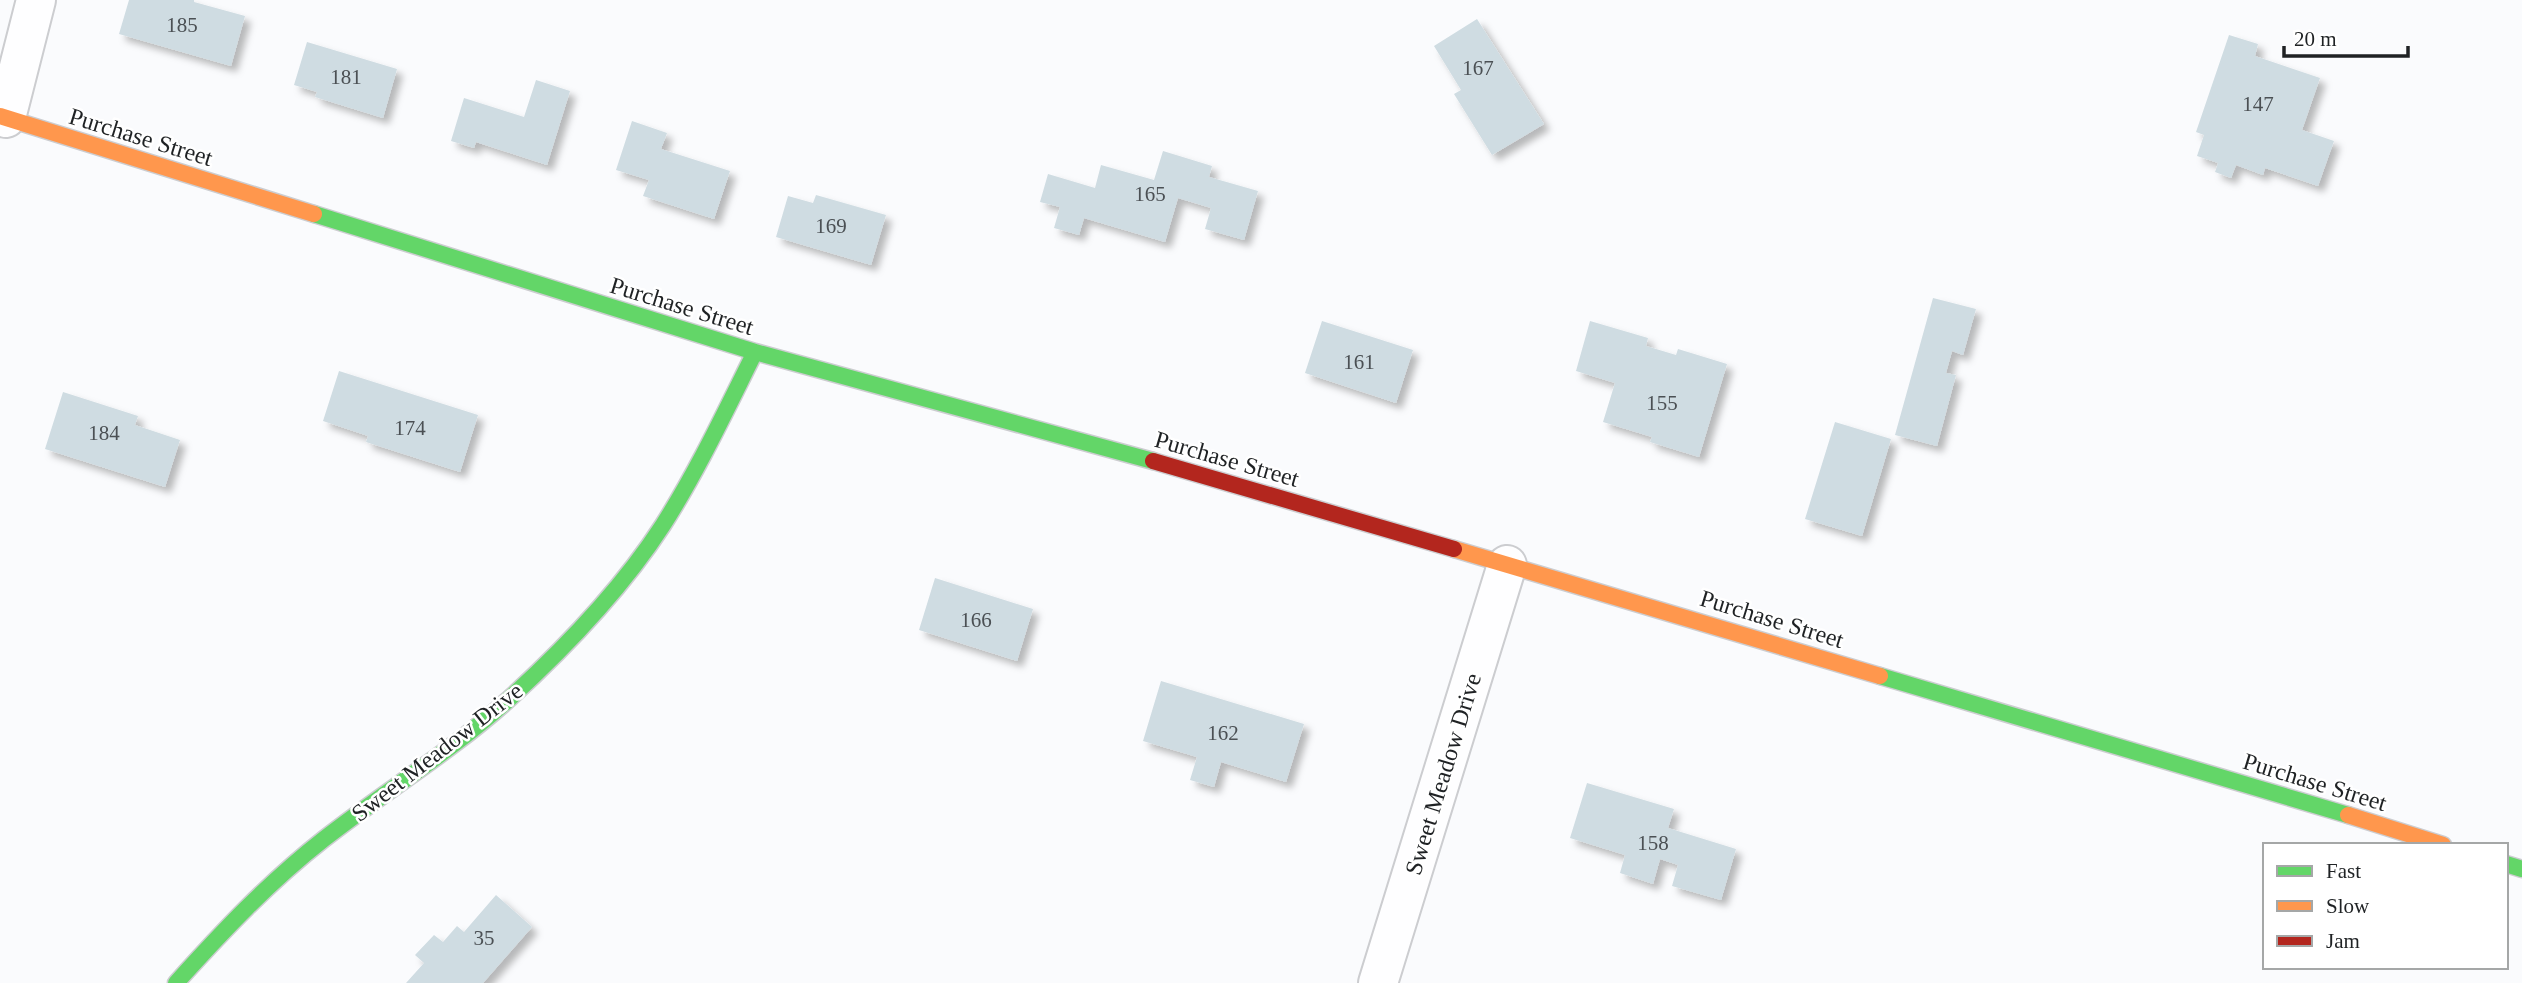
<svg xmlns="http://www.w3.org/2000/svg" width="2522" height="983" viewBox="0 0 2522 983" font-family="Georgia,serif">
	<defs>
		<filter id="shadow"><feDropShadow dx="6" dy="6" stdDeviation="3.5" flood-color="#0004"/></filter>
	</defs>
	<rect width="100%" height="100%" fill="#fafbfd"/>
	<!-- building -->
	<path fill="#cfdce2" filter="url(#shadow)" d="M129,0H194V2L245,16L231,66L119,34Z
		M1477,19L1544,124L1492,155L1454,94L1461,90L1434,46Z
		M2229,35L2258,44L2255,56L2320,78L2302,130L2334,141L2318,186L2265,168L2263,175L2236,165L2231,178L2215,172L2218,163L2197,156L2204,135L2196,132Z
		M307,42L397,69L383,118L315,97L317,92L294,85Z
		M536,80L570,91L547,165L476,142L474,148L451,141L464,98L524,117Z
		M632,121L667,133L661,149L730,171L714,219L643,196L649,180L616,170Z
		M1163,151L1212,166L1209,177L1258,191L1244,240L1205,229L1211,208L1178,198L1165,242L1084,218L1079,235L1054,228L1060,207L1040,202L1048,174L1095,188L1101,165L1154,180Z
		M816,195L886,215L871,265L776,237L788,196L813,203Z
		M1933,298L1976,309L1963,355L1952,351L1946,373L1956,375L1937,446L1895,435Z
		M1322,321L1413,350L1396,403L1305,373Z
		M1590,321L1648,338L1646,346L1676,355L1678,349L1727,364L1699,457L1650,442L1652,437L1603,422L1615,383L1576,371Z
		M339,371L478,415L460,472L366,442L368,436L323,421Z
		M63,392L138,416L135,425L180,440L165,487L45,449Z
		M1835,422L1891,439L1862,536L1805,519Z
		M935,578L1033,609L1017,661L919,630Z
		M1161,681L1304,724L1286,782L1221,762L1214,787L1190,780L1197,757L1143,741Z
		M1587,783L1674,809L1668,828L1736,849L1721,900L1672,886L1678,865L1660,859L1653,884L1620,873L1625,855L1570,838Z
		M496,895L532,927L483,983H406L424,963L415,955L434,935L443,942L457,926L464,932Z"/>
	<g fill="none" stroke-linecap="round" stroke-linejoin="round">
		<!-- street casing -->
		<g stroke="#cccdd0" stroke-width="42">
			<path id="street" d="M6,118L36,0
				M1378,983L1507,565"/>
		</g>
		<!-- fast casing -->
		<g stroke="#cccdd0" stroke-width="19">
			<path id="fast" d="M314,214L755,352L1153,461
				M1880,676L2348,815
				M2506,864L2522,869
				M176,983C222,932 269,882 324,839C385,791 452,751 509,699C566,647 621,590 663,525C698,470 726,410 755,352"/>
		</g>
		<!-- slow casing -->
		<g stroke="#cccdd0" stroke-width="19">
			<path id="slow" d="M0,116L314,214
				M1454,549L1880,676
				M2348,815L2443,845"/>
		</g>
		<!-- jam casing -->
		<g stroke="#cccdd0" stroke-width="19">
			<path id="jam" d="M1153,461L1454,549"/>
		</g>
		<!-- street -->
		<use href="#street" stroke="#fefeff" stroke-width="38"/>
		<!-- fast -->
		<use href="#fast" stroke="#63d668" stroke-width="16"/>
		<!-- slow -->
		<use href="#slow" stroke="#ff974d" stroke-width="16"/>
		<!-- jam -->
		<use href="#jam" stroke="#b3261e" stroke-width="16"/>
	</g>
	<g text-anchor="middle" dominant-baseline="central" stroke-width="5" stroke-linejoin="round" paint-order="stroke">
		<!-- number labels -->
		<g font-size="21" fill="#4b5054">
			<text x="182" y="25">185</text>
			<text x="1478" y="68">167</text>
			<text x="346" y="77">181</text>
			<text x="2258" y="104">147</text>
			<text x="1150" y="194">165</text>
			<text x="831" y="226">169</text>
			<text x="1359" y="362">161</text>
			<text x="1662" y="403">155</text>
			<text x="410" y="428">174</text>
			<text x="104" y="433">184</text>
			<text x="976" y="620">166</text>
			<text x="1223" y="733">162</text>
			<text x="1653" y="843">158</text>
			<text x="484" y="938">35</text>
		</g>
		<!-- street labels -->
		<g font-size="24" fill="#1f2224" stroke="#fff">
			<text transform="translate(141 137) rotate(17)">Purchase Street</text>
			<text transform="translate(682 306) rotate(17)">Purchase Street</text>
			<text transform="translate(1227 459) rotate(16)">Purchase Street</text>
			<text transform="translate(1772 619) rotate(17)">Purchase Street</text>
			<text transform="translate(437 752) rotate(-38)">Sweet Meadow Drive</text>
			<text transform="translate(1443 774) rotate(-73)">Sweet Meadow Drive</text>
			<text transform="translate(2315 782) rotate(17)">Purchase Street</text>
		</g>
	</g>
	<!-- legend -->
	<rect x="2263" y="843" width="245" height="126" fill="#ffffff" stroke="#a5a7a7" stroke-width="2"/>
	<rect x="2277" y="866" width="35" height="10" fill="#63d668" stroke="#a5a7a7" stroke-width="2"/>
	<text x="2326" y="878" font-size="21" fill="#1f2224">Fast</text>
	<rect x="2277" y="901" width="35" height="10" fill="#ff974d" stroke="#a5a7a7" stroke-width="2"/>
	<text x="2326" y="913" font-size="21" fill="#1f2224">Slow</text>
	<rect x="2277" y="936" width="35" height="10" fill="#b3261e" stroke="#a5a7a7" stroke-width="2"/>
	<text x="2326" y="948" font-size="21" fill="#1f2224">Jam</text>
	<!-- scale -->
	<path d="M2284 46v10h124v-10" fill="none" stroke="#1f2224" stroke-width="3.5"/>
	<text x="2294" y="46" font-size="21" fill="#1f2224" stroke="#ffffff" stroke-width="5" paint-order="stroke">20 m</text>
</svg>
